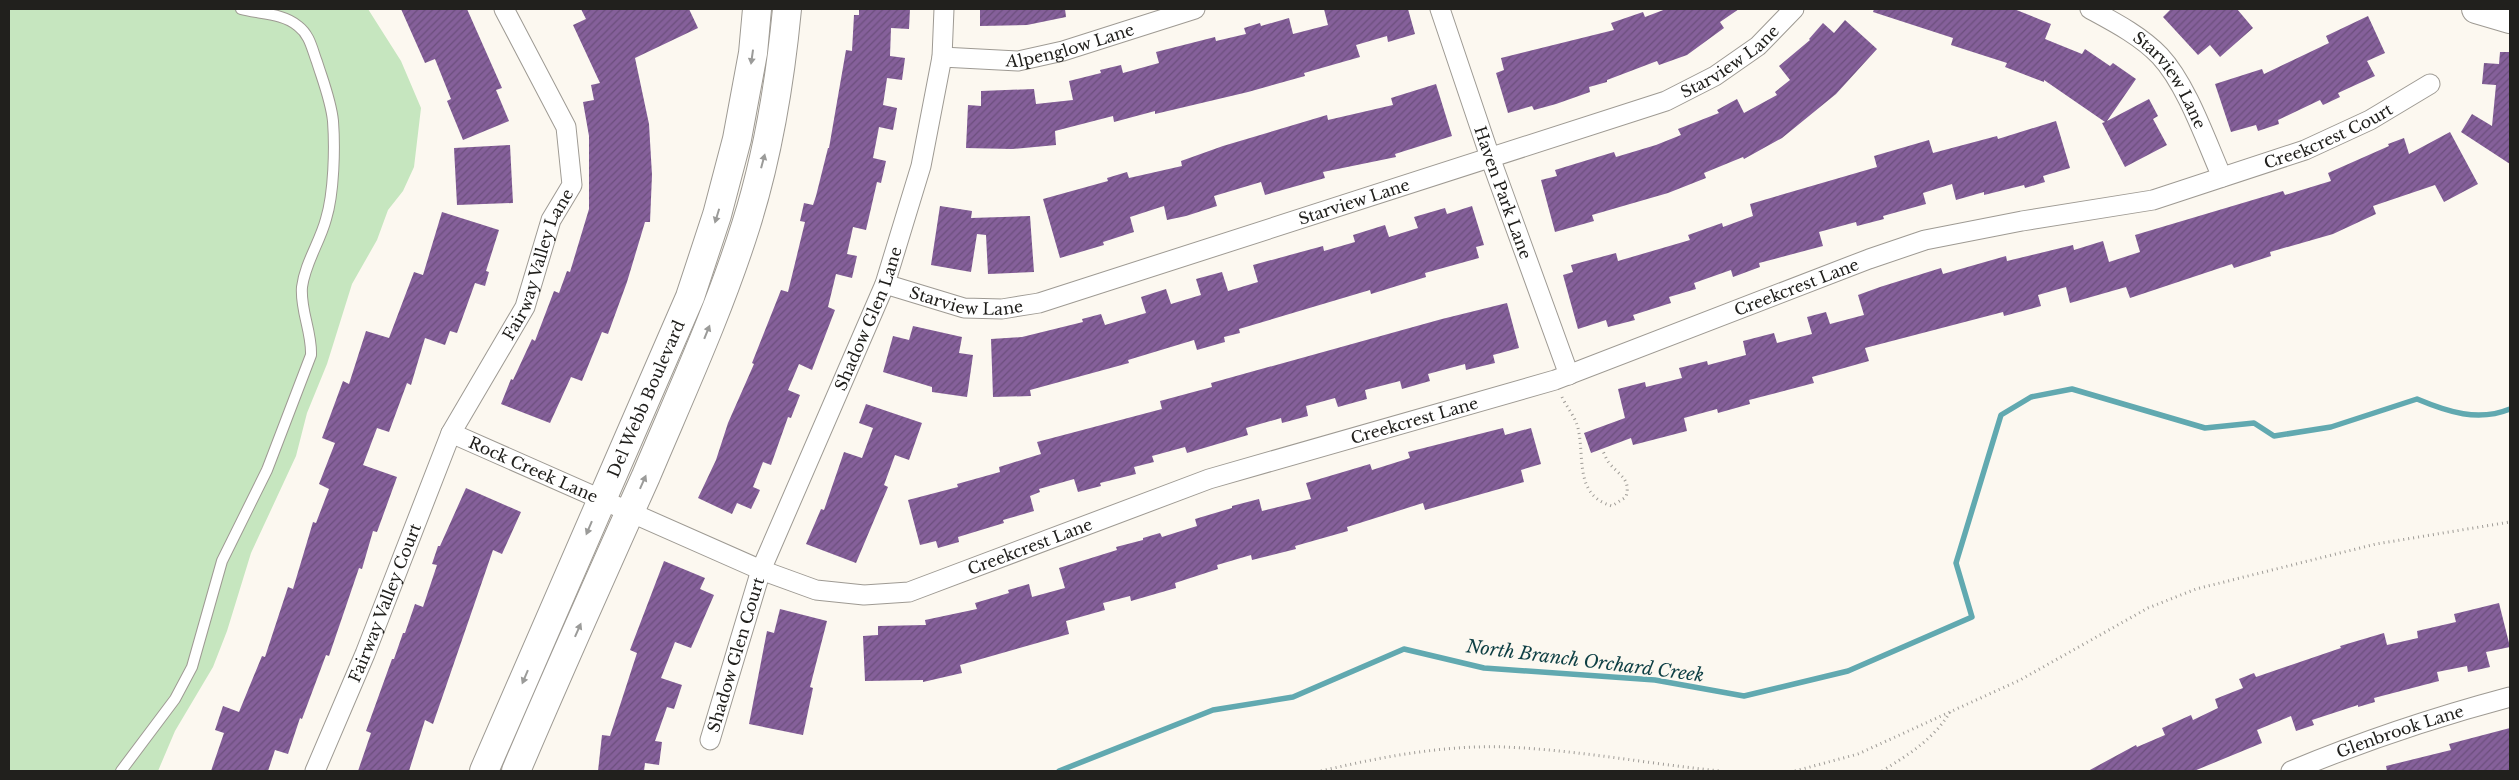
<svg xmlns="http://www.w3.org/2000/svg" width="2519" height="780" viewBox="0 0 2519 780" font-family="'Libre Baskerville',serif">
	<defs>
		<pattern id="building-hatch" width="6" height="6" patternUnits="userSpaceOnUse" patternTransform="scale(1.25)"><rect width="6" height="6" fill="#85609a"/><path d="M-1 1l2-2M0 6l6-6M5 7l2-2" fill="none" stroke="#6c4f7d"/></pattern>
	</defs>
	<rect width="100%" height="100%" fill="#fcf8f0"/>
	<!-- green -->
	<path fill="#c6e6bf" d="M9,9H368L401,61L421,108L414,167L403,191L388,210L377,240L352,284L327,364L307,413L296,456L251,553L227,631L213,667L175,731L158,771H9Z"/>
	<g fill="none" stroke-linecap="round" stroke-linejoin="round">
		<!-- stream -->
		<path stroke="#61a9b0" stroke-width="5.5" d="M1059,771L1213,710L1293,697L1404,649L1484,668L1655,680L1744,696L1848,671L1972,617L1956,563L2001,415L2031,397L2072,389L2205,428L2254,423L2274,436L2331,427L2417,399C2448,412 2478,422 2510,409"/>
	</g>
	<!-- building -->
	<path fill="url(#building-hatch)" d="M401,9H467L502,88L496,90L509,121L463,140L447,101L451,99L435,59L425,63Z
		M581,9H689L698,28L635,58L649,124L652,175L650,222H645L627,282L608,334L602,332L582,381L571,377L550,423L501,404L511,379L513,380L532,339L535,341L554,291L559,293L567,271L570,272L589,209V136L583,102L594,100L591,85L600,83L573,25L586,19Z
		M859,9H910L909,29L891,28L890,56L905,58L902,80L887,78L883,105L897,108L893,130L879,127L873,158L886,161L881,183L877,182L866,230L853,227L847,254L857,256L852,278L836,274L828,307L835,310L812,370L799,364L788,390L800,395L791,418L788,417L771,465L763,462L753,487L760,490L751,509L737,503L732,514L698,498L716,460L728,423L754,364L752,363L781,290L788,292L805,222L800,221L804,203L813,205L816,196L828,148H829L846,50L852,51L854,15H859Z
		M980,9H1065L1066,17L1027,25L980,26Z
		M1324,9H1408L1415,34L1388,42L1387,36L1356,45L1360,57L1304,73L1305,76L1248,92L1155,114V111L1114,122L1113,116L1055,131L1056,145L1012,149L966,148L968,105L981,106V91L1034,89L1036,104L1073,100L1069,81L1101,73L1100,70L1121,65L1123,73L1159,63L1156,52L1215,37L1216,41L1246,34L1244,28L1260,23L1261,26L1289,18L1293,34L1328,25Z
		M1666,9H1739L1720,22L1724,28L1687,55L1659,65L1657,61L1607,80V82L1589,87L1590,92L1556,104L1534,110L1532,106L1508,113L1496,73L1504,70L1501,58L1614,30L1611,23L1643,12L1645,17Z
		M1874,9H2014L2051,24L2045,39L2082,54L2085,49L2110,66L2113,63L2136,79L2107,121L2149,99L2158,116L2153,119L2167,145L2125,167L2102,123L2105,122L2044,80V82L2005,67L2007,63L1951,45L1953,38L1873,12Z
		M2171,9H2237L2253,28L2220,57L2210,45L2198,55L2163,17Z
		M2368,16L2385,53L2367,61L2375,76L2338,93L2340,97L2323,105L2320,100L2278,120L2279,124L2258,131L2256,125L2231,132L2215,84L2262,69L2264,74L2329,43L2326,36Z
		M1845,20L1877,49L1836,94L1782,138L1744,159L1743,157L1704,173L1706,178L1668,193L1592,215L1594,221L1555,232L1541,180L1557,176L1555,170L1614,152L1616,157L1656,145L1681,135L1678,129L1719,113L1717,110L1737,99L1744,113L1777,95L1775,92L1790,80L1779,66L1810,40L1809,39L1823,23L1834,33Z
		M2500,52H2510V164L2461,132L2472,114L2492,126L2496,85L2482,84L2484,63L2499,64Z
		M1436,84L1452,136L1395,154L1396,157L1323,172L1325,178L1265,195L1261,182L1214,196L1217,206L1186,216L1167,220L1164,206L1130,217L1134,232L1103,242L1104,245L1060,258L1043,199L1108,181L1107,178L1127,172L1129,178L1182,166L1181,161L1223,146L1327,115L1328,120L1393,105L1391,98Z
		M2056,121L2070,168L2043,176L2045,182L2025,188L2024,185L1984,195V192L1956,200L1952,184L1923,193L1926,204L1883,216L1884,219L1857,226L1856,222L1819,232L1823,246L1759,263L1760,267L1733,277L1731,270L1694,283L1696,289L1669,297L1671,303L1633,315L1635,320L1608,327L1606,320L1578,329L1563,275L1573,272L1571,265L1616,253L1618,261L1690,240L1688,235L1722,223L1723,227L1753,216L1750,204L1877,167L1874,156L1929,140L1933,153L1997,136L1998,139Z
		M2450,132L2478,184L2444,202L2435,185L2373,206L2376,214L2333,234L2270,252L2271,256L2234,268L2232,264L2130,298L2126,287L2070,303L2066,287L2038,295L2041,306L2004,316L2003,312L1865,348L1869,361L1812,377L1814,383L1749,400L1750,404L1718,413L1717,409L1684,418L1687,431L1633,445L1631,438L1591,453L1584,433L1625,418L1618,389L1645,382L1646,387L1682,378L1679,368L1707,361L1708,365L1746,355L1743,341L1774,333L1777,343L1812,334L1807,317L1826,312L1830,324L1864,315L1858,295L1880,287L1941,268L1943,274L2006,256L2007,261L2073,245L2074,250L2103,241L2109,262L2140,252L2135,235L2283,191L2285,195L2331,181L2328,173L2389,146L2388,144L2404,138L2409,154Z
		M510,145L513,203L457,205L454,148Z
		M940,206L972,211L971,218L1030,216L1034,272L988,274L986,235L977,234L971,272L931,265Z
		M1472,206L1484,245L1476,247L1479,258L1425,273L1426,277L1371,294L1370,290L1239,329L1240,333L1224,337L1225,342L1197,350L1194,340L1128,360L1129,363L1030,390L1031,396L993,397L991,339L1022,337L1083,322L1082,319L1101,314L1105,325L1146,313L1141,297L1166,289L1171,304L1201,295L1196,279L1222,272L1228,291L1258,282L1253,265L1323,246L1324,251L1355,242L1353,235L1385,225L1389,237L1418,228L1414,217L1445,208L1447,214Z
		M442,212L499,230L486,271L489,272L485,286L475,283L457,333L450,331L445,345L425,338L411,385L407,383L389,432L377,428L363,465L397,477L377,532L373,531L362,569L359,568L329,656L326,655L302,719L300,718L288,754L275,750L268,771H211L224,733L215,730L223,706L239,712L262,656L265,657L288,587L293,589L313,522L316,523L329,489L319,484L335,443L322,438L343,381L349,384L366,331L389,338L414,272L423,275Z
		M1507,303L1519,348L1493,355L1495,363L1466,370L1465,364L1428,374L1430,381L1402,389L1400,381L1365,390L1367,399L1338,407L1335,398L1306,406L1308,416L1282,423L1281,418L1246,428L1248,435L1187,453L1185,447L1152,456L1154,462L1134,467L1136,474L1100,483L1101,486L1078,492L1074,479L1039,489L1040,492L1030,496L1034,511L1003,520L1004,523L958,537L959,542L938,548L936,541L920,545L908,500L958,487L957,484L1000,472L999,467L1041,454L1037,442L1162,409L1160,401L1212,387L1211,383L1442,319Z
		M913,326L962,337L959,353L973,355L967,397L932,392V387L883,372L893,336L909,340Z
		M866,404L922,423L909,460L895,455L884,485L888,487L856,563L806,544L821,509L824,510L844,452L862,458L873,428L859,423Z
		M1503,428L1505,435L1531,428L1541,464L1521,470L1524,482L1425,510L1423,503L1347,527L1348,531L1295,546L1296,549L1252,560L1251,555L1217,565L1218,569L1175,583L1176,588L1131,601L1130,596L1103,603L1105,610L1066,621L1069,634L960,665L962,673L923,682V680L865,681L863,636L878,635V626L926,625L925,620L977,609L975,603L1009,593L1008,590L1029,584L1032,597L1065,588L1059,568L1117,550L1116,547L1143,540V538L1160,533L1162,537L1197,526L1195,519L1232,508V506L1259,499L1262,511L1311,499L1306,483L1370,464L1372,470L1410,458L1408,452Z
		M466,488L521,512L502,554L493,550L433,724L425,720L409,771H358L371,733L366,731L392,659H394L403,633H405L415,604L423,607L437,565L432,564L438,546H440Z
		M664,561L705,578L700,589L714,595L691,648L675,642L661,678L682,685L674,709L667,707L655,741L662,742L659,765L645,763L644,771H598L602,735L610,736L637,653L630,650Z
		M2499,603L2510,647L2486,652L2490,667L2468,672L2467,666L2437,672L2439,681L2374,698L2375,702L2358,707V705L2312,720L2314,725L2296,731L2291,716L2257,730L2262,743L2194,771H2088L2136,745L2137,747L2165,735L2162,728L2191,715L2193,720L2218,708L2215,699L2243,688L2239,679L2254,673L2256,677L2341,648L2340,646L2384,633L2387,645L2418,638L2417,631L2456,622L2454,614Z
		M780,609L827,621L810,687L813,688L803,735L749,724L767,631L774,633Z
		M2510,728V771H2387L2386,766L2451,750L2449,744Z"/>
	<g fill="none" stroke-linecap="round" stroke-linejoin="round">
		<!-- lane casing -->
		<g stroke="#9e9a93" stroke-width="12">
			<path id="lane" d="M121,771L175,699L192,667L222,561L267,470L311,355C312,332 300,310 302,287C305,263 320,242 326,219C334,193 335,148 333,121C331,101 323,81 317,62C312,49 310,35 298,26C283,13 259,14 241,9"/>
		</g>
		<!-- street casing -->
		<g stroke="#9e9a93" stroke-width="21">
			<g id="street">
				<path id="s1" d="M1440,9L1491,160L1569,375"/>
				<path id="s2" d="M2090,9C2114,22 2141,36 2160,56C2187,85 2206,141 2222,177"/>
				<path id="s3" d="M942,57L1018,61L1063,51L1195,9"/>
				<path id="s4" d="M885,284L964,308L1002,309L1039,303L1666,101L1715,76L1758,46L1794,9"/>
				<path id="s5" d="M451,433L761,570L816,590L864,595L909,592L1209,479L1555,380L1869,259L1925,240L2022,221L2153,200L2305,150L2370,120L2430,84"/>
				<path id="s6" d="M710,740L761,570L885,284L921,166L942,57L944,9"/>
				<path id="s7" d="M315,771L365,654L451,433L525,307L551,220L572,185L566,127L504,9"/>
				<path id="s8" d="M2291,771C2363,741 2435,717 2510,697"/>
			</g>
		</g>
		<!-- secondary casing -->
		<g stroke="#9e9a93" stroke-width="30">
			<g id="secondary">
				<path d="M2476,9L2510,19"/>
				<path id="s9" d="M484,771L690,297L717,215L737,139L753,53L757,9"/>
				<path d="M516,771C558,672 602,574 646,476C681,393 719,311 746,225C768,155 780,82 787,9"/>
			</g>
		</g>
		<!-- path -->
		<path stroke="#9f9c97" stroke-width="3" stroke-dasharray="1 4" stroke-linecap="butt" d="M1562,397C1567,408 1575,416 1578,428C1585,458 1574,495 1612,506L1626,497C1631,479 1620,476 1609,463C1606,459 1604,453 1602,449
			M1321,771C1381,757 1443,745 1505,747C1578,750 1649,764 1721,771
			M1795,771L1858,754L2020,680L2148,608L2196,589L2376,544L2510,522
			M1882,771C1908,755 1934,739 1950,712"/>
		<!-- lane -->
		<use href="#lane" stroke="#fff" stroke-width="10"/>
		<!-- street -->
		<use href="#street" stroke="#fff" stroke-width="19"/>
		<!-- secondary -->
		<use href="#secondary" stroke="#fff" stroke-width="28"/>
	</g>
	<!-- one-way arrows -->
	<defs><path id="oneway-solid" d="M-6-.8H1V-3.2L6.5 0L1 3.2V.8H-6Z" transform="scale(1.25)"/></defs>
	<g fill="#9b9b99">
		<use href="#oneway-solid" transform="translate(752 57) rotate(98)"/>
		<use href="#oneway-solid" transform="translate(763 161) rotate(-75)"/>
		<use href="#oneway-solid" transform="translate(717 216) rotate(107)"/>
		<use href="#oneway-solid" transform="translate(707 332) rotate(-68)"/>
		<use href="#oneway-solid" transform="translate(643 482) rotate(-66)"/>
		<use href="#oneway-solid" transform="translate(589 528) rotate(113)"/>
		<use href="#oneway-solid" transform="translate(578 630) rotate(-66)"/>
		<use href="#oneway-solid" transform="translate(525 677) rotate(113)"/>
	</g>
	<g text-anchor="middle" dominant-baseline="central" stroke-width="4" stroke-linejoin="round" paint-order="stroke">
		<!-- street labels -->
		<g font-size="16" fill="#21201d" stroke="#fcf8f0">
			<text stroke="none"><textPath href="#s3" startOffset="130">Alpenglow Lane</textPath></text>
			<text stroke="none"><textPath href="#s4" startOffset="892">Starview Lane</textPath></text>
			<text stroke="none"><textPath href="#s2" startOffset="110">Starview Lane</textPath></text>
			<text stroke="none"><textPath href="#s5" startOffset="1985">Creekcrest Court</textPath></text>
			<text stroke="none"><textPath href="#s1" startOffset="194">Haven Park Lane</textPath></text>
			<text stroke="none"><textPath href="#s4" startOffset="489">Starview Lane</textPath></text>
			<text stroke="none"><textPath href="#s7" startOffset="555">Fairway Valley Lane</textPath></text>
			<text stroke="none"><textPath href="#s5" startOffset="1430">Creekcrest Lane</textPath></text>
			<text stroke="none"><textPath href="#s4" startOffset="84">Starview Lane</textPath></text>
			<text stroke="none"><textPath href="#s6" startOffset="451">Shadow Glen Lane</textPath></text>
			<text stroke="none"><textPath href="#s9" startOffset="406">Del Webb Boulevard</textPath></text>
			<text stroke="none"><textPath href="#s5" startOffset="1025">Creekcrest Lane</textPath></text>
			<text stroke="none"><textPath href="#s5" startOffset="90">Rock Creek Lane</textPath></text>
			<text stroke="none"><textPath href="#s5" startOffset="620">Creekcrest Lane</textPath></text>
			<text stroke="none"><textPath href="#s7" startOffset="182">Fairway Valley Court</textPath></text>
			<text stroke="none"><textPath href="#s6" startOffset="89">Shadow Glen Court</textPath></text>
			<text stroke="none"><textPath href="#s8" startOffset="116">Glenbrook Lane</textPath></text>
		</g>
		<!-- water labels -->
		<g font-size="18" font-style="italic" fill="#0e3f44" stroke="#fcf8f0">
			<text transform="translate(1585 661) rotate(7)">North Branch Orchard Creek</text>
		</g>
	</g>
	<!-- border -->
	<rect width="2519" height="780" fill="none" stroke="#21201d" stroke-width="20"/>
</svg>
